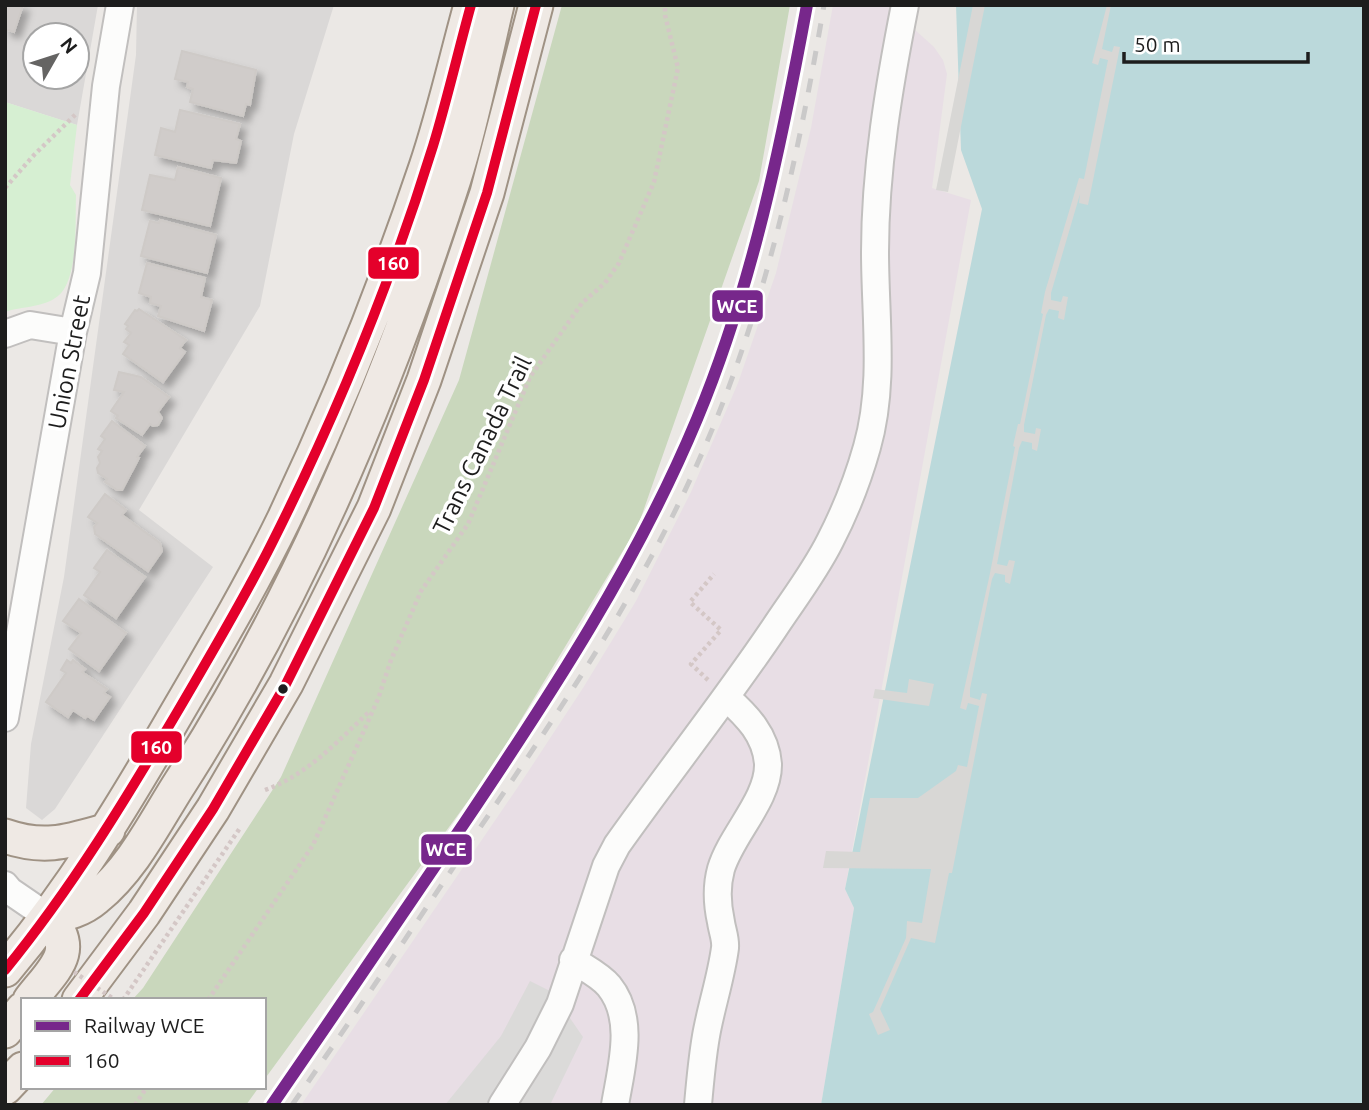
<svg xmlns="http://www.w3.org/2000/svg" width="1369" height="1110" viewBox="0 0 1369 1110" font-family="Ubuntu,sans-serif">
	<defs>
		<filter id="shadow"><feDropShadow dx="6" dy="6" stdDeviation="3.5" flood-color="#0004"/></filter>
	</defs>
	<rect width="100%" height="100%" fill="#ebe8e5"/>
	<!-- residential -->
	<path fill="#dad8d7" fill-rule="evenodd" d="M5,5H98L77,125L5,102ZM35,35H77V77H35Z
		M137,5H334L294,134L260,306L139,510L213,567L55,809L42,820L26,808L31,744L64,577L136,55Z"/>
	<!-- industrial -->
	<path fill="#e8dee5" d="M833,5H919L914,29L934,47L943,60L947,74L932,188L971,200L845,889L854,908L821,1105H301L522,781L583,688L636,601L691,492L738,383L776,273L811,128Z"/>
	<!-- forest -->
	<path fill="#c9d7bc" d="M562,5H790L759,181L638,526L490,771L264,1080V1000H132L143,988L281,777L459,380Z
		M56,1087H259L246,1105H41Z"/>
	<!-- park -->
	<path fill="#d6efd2" d="M5,102L77,125L70,185L76,195C75,221 79,279 58,296C43,308 22,306 5,312Z"/>
	<!-- parking -->
	<path fill="#dbdad9" d="M530,981L552,992L583,1037L550,1105H445L501,1036Z"/>
	<!-- water -->
	<path fill="#bbd9db" d="M956,5H1364V1105H821L854,908L845,889L982,209L961,150Z"/>
	<!-- pier -->
	<path fill="#d8d7d5" d="M973,5H985L948,192L936,190Z
		M1107,5H1111L1102,49L1112,52L1114,46L1120,47L1088,205L1079,203L1080,194L1051,293V300L1061,302L1063,296L1068,297L1064,320L1058,318L1059,311L1049,309L1046,315L1024,425V432L1035,434L1036,428L1041,429L1037,451L1032,449V443L1022,441L1019,448L997,564L1007,566L1009,560L1015,561L1010,584L1005,582V575L995,573L992,579L970,689V697L980,700L982,693L987,694L952,873H949L935,943L911,938L880,1009L890,1030L878,1035L869,1014L873,1012L906,938L907,921L922,923L931,869L823,868L826,851L860,852L870,798H918L956,771L958,765L967,767L979,706L968,703L966,710L960,708L989,578L1015,447L1013,446L1018,424H1020L1043,314L1041,313L1045,292L1079,178L1084,179L1108,60L1100,58L1098,65L1092,63Z
		M909,679L934,684L929,706L873,698L875,689L907,693Z"/>
	<!-- building -->
	<path fill="#d0ccca" stroke="#cecac7" stroke-width="2" filter="url(#shadow)" d="M5,5H23L14,32L5,29Z
		M182,51L256,70L250,105L246,104L243,116L190,102L193,89L187,87L188,82L175,79Z
		M180,110L240,124L236,139L241,141L236,163L213,160L211,168L155,155L161,128L175,132Z
		M178,167L221,178L210,226L142,210L150,175L175,180Z
		M160,220L216,235L207,273L141,256L150,221L159,223Z
		M147,263L205,278L201,297L212,300L204,331L158,316L161,306L150,303L151,297L139,293Z
		M139,309L186,340L180,348L185,352L163,382L123,354L129,345L124,342L131,333L126,329L128,326L125,324L135,310L137,311Z
		M119,372L141,377L169,397L158,412L162,418L158,425L153,426L150,424L142,435L116,418L118,416L111,411L124,392L114,390Z
		M112,421L145,446L137,457L139,458L122,490H117L105,482L107,479L98,473L97,468L100,463L98,457L102,451L98,449L105,439L101,436Z
		M105,494L126,510L122,515L160,543L162,551L148,571L95,534L94,527L97,523L88,517Z
		M107,550L145,577L116,618L84,595L100,572L94,568Z
		M79,599L126,633L99,671L69,649L81,633L63,621Z
		M67,660L71,663L73,660L85,669L82,672L107,689L104,693L110,697L94,720L87,716L85,718L73,710L68,717L46,702L66,673L61,670Z"/>
	<g fill="none" stroke-linecap="round" stroke-linejoin="round">
		<!-- minor casing -->
		<g stroke="#c1bfbe" stroke-width="30">
			<path id="minor" d="M5,334L30,325L73,332
				M5,718L73,332L87,273L106,86L120,5
				M5,885L10,891L48,917
				M573,960C585,968 600,975 609,986C636,1019 621,1068 615,1105
				M502,1105L538,1048L560,1004L606,866L617,845C668,773 723,704 773,630C792,601 814,573 830,541C845,512 858,479 867,447C885,384 875,317 875,252C875,169 889,86 905,5
				M698,1105C700,1082 702,1059 706,1036C711,1007 721,978 725,948C726,939 722,930 721,922C717,904 716,887 721,869C731,835 769,799 768,764C766,735 747,716 727,698"/>
		</g>
		<!-- major casing -->
		<g stroke="#9f9284" stroke-width="37">
			<path id="major" d="M5,836C45,850 69,841 108,830
				M48,917C67,914 82,910 96,898C133,868 155,822 180,783C299,597 387,389 454,179C472,123 483,63 497,5
				M5,970C70,893 121,809 171,723C210,656 250,589 284,519C338,405 386,286 426,167C444,114 456,59 471,5
				M30,1000C53,970 80,951 48,917
				M79,1000L144,913L213,809L286,684L374,508L424,380L487,193L536,5
				M5,1031L23,1009
				M5,1088L23,1069"/>
		</g>
		<!-- path -->
		<path stroke="#d4c7c6" stroke-width="4.5" stroke-dasharray="3.5 3.5" stroke-linecap="butt" d="M5,188L34,155L77,113
			M708,680L691,664L721,630L690,602L714,574
			M265,790C307,775 338,741 370,711
			M123,1000L240,828
			M208,1000L313,845L378,699L391,660L421,591L468,524L530,377L582,303L605,283L619,263L654,182L678,68L665,15V5
			M135,1105L147,1087"/>
		<!-- minor -->
		<use href="#minor" stroke="#fcfcfb" stroke-width="26"/>
		<!-- major -->
		<use href="#major" stroke="#efe9e4" stroke-width="33"/>
		<!-- rail -->
		<path stroke="#cac9c9" stroke-width="5" stroke-dasharray="14 14" stroke-linecap="butt" d="M292,1105C355,1015 416,923 477,832C556,716 636,599 694,471C762,323 797,165 824,5"/>
		<!-- path-bridge -->
		<path stroke="#d4c7c6" stroke-width="4.5" stroke-dasharray="3.5 3.5" stroke-linecap="butt" d="M74,972L115,1000"/>
		<!-- bus-1 casing -->
		<g stroke="#fff" stroke-width="16">
			<path id="bus-1" d="M5,970C72,888 126,799 179,709C211,654 244,599 272,543C336,416 391,282 433,146C447,100 458,52 471,5
				M79,1000L144,913L213,809L286,684L374,508L424,380L487,193L536,5"/>
		</g>
		<!-- bus-1 -->
		<use href="#bus-1" stroke="#e4002b" stroke-width="10"/>
		<!-- rail-1 casing -->
		<g stroke="#fff" stroke-width="18">
			<path id="rail-1" d="M272,1105C337,1011 401,916 465,822C551,694 637,563 697,419C752,287 781,146 807,5"/>
		</g>
		<!-- rail-1 -->
		<use href="#rail-1" stroke="#77278b" stroke-width="12"/>
	</g>
	<!-- markers -->
	<circle fill="#1d1d1d" stroke="#fff" stroke-width="2.5" cx="283" cy="689" r="6"/>
	<g text-anchor="middle" dominant-baseline="central" stroke-width="7" stroke-linejoin="round" paint-order="stroke">
		<!-- street labels -->
		<g font-size="24" fill="#1d1d1d" stroke="#fff">
			<text transform="translate(69 362) rotate(-79)">Union Street</text>
			<text transform="translate(482 445) rotate(-64)">Trans Canada Trail</text>
		</g>
	</g>
	<g stroke="#fff" stroke-width="2.5">
		<rect x="367" y="246" width="53" height="34" rx="7" fill="#e4002b"/>
		<rect x="711" y="289" width="53" height="34" rx="7" fill="#77278b"/>
		<rect x="130" y="730" width="53" height="34" rx="7" fill="#e4002b"/>
		<rect x="420" y="833" width="53" height="33" rx="7" fill="#77278b"/>
	</g>
	<g font-size="19" text-anchor="middle" font-weight="bold" fill="#fff">
		<text x="393" y="270">160</text>
		<text x="737" y="313">WCE</text>
		<text x="156" y="754">160</text>
		<text x="446" y="856">WCE</text>
	</g>
	<!-- border -->
	<rect width="1369" height="1110" fill="none" stroke="#1d1d1d" stroke-width="14"/>
	<!-- legend -->
	<rect x="21" y="998" width="245" height="91" fill="#ffffff" stroke="#a5a5a5" stroke-width="2"/>
	<rect x="35" y="1021" width="35" height="10" fill="#77278b" stroke="#a5a5a5" stroke-width="2"/>
	<text x="84" y="1033" font-size="21" fill="#1d1d1d">Railway WCE</text>
	<rect x="35" y="1056" width="35" height="10" fill="#e4002b" stroke="#a5a5a5" stroke-width="2"/>
	<text x="84" y="1068" font-size="21" fill="#1d1d1d">160</text>
	<!-- north arrow -->
	<g transform="translate(56 56) rotate(51)"><circle r="33" fill="#ffffff" stroke="#a5a5a5" stroke-width="2"/>
	<path d="M0-5L12 26L0 18L-12 26Z" fill="#656463"/>
	<text y="-10" font-size="19" font-weight="bold" text-anchor="middle" fill="#1d1d1d">N</text>
	</g>
	<!-- scale -->
	<path d="M1124 52v10h184v-10" fill="none" stroke="#1d1d1d" stroke-width="3.5"/>
	<text x="1134" y="52" font-size="21" fill="#1d1d1d" stroke="#ffffff" stroke-width="5" paint-order="stroke">50 m</text>
</svg>
